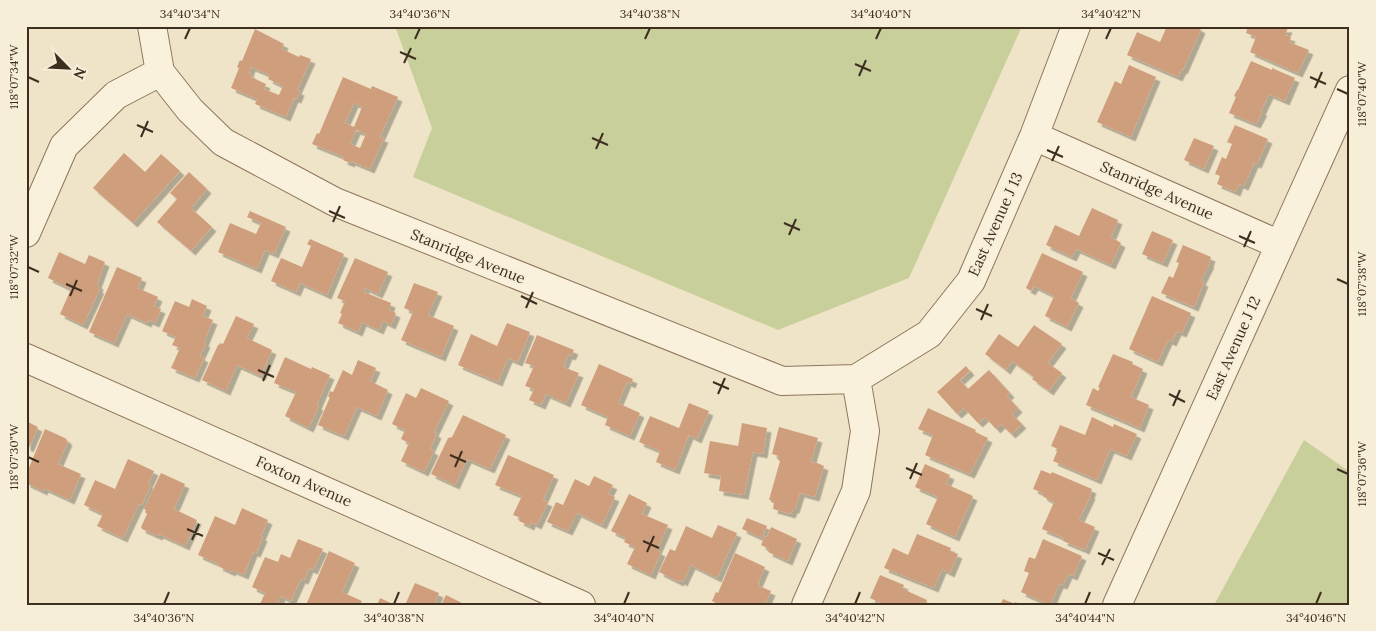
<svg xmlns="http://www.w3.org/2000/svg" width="1376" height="631" viewBox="0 0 1376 631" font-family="Lora,serif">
	<defs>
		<filter id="shadow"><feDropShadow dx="4.5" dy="4.5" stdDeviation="0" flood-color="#0004"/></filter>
	</defs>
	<rect width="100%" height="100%" fill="#f0e4c8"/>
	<!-- green -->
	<path fill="#c9cf9b" d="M395,26H1022L909,278L778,330L413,177L432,128Z
		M1304,440L1350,472V605H1214Z"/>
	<!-- building -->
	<path fill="#cf9f7d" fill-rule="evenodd" filter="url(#shadow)" d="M1167,26H1196L1201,29L1183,70L1182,69L1178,77L1127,55L1137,32L1160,42Z
		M1248,26L1288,28L1285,35L1291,37L1289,42L1309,50L1298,73L1250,52L1256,37L1246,33Z
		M255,29L284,44L282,49L299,57L300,55L311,59L297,90L300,91L297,99L294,98L286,117L255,104L257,99L231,88L239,68L237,67L240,60L242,61ZM251,67L270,75L268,79L283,86L279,95L264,89L266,84L251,77L252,75L249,73Z
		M1251,61L1272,70V68L1295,78L1285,101L1269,94L1261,111H1263L1256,124L1229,113L1236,97L1234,96L1237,90H1238Z
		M1129,65L1156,77L1131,137L1097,122L1115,81L1121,84Z
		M343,77L371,89L372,86L398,97L380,137L384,138L370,169L351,161L350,163L343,160L344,157L312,144L317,133L319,134ZM354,103L362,107L354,127L345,123ZM356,130L366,134L360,148L350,144Z
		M1235,125L1268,139L1257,164L1254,163L1244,186L1239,184L1236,192L1217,184L1220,176L1215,174L1222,157L1226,159L1232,144L1227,142Z
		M1194,138L1214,146L1204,169L1184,160Z
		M124,153L145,172L161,154L180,171L133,223L93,188Z
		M189,172L207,189L191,208L212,227L191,251L157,222L177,199L170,193Z
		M1092,208L1118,220L1111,237L1121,243L1111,265L1076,249L1072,257L1046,245L1055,225L1079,236Z
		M250,211L286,227L274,254L265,250L257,269L218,252L230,223L256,234L261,223L247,217Z
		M1152,231L1173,240L1163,263L1142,254Z
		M310,239L344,254L327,295L300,283L296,292L271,281L281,258L302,267L311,246L307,244Z
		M1183,245L1211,257L1209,263H1210L1201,281L1204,282L1194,307L1161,293L1169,276L1173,278L1179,263L1176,262Z
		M59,252L85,264L89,255L105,262L97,284L99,285L98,289H100L83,325L60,314L71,289L48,278Z
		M1042,253L1083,272L1071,298L1079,303L1067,327L1045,316L1054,296L1034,286L1031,291L1026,288Z
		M355,258L388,272L378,294L365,288L364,292L391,303L389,310L396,313L391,325L383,321L379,330L362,322L358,332L338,323L342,314L340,313L345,301L337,298Z
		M117,267L142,278L138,288L158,297L154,306L161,309L155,323L148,320L147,323L127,314L114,343L89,332Z
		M414,283L438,292L428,315L454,326L441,357L401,340L413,312L404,308Z
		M1152,296L1191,313L1182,333L1177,331L1172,342L1168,340L1158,362L1129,349Z
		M192,299L207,306L203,316L213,320L204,342L206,343L200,356L204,358L195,378L171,368L180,348L172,345L176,337L162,331L175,301L189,307Z
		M236,316L254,324L247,338L272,350L261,376L237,365L226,391L202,380L218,345H219L220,343L223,344Z
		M507,323L530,332L518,362L508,358L498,382L458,365L471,334L497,346Z
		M1034,325L1062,344L1048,363L1062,373L1049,391L1032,379L1034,377L1012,361L1006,370L985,354L999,334L1018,347Z
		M537,335L574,350L571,356L568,355L563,367L579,373L566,403L546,394L541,405L529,400L534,389L525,386L534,366L525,363Z
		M1113,354L1133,362L1132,364L1143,369L1131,397L1149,405L1140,428L1086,405L1093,388L1098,391L1100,388L1098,387Z
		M285,357L311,369L312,367L330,375L317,405L319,406L309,428L285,416L296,392L274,383Z
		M358,360L376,368L370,381L388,390L377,416L357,407L344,436L318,425L330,397H328L330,391L333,392L343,370L352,375Z
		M599,364L633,379L631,384L627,382L618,403L640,413L630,436L605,425L608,417L581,405Z
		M966,366L970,371L960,380L968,389L989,370L1010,393L1007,396L1018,408L1012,414L1022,424L1011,434L1001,424L996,429L985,417L978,423L964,408L957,414L937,392Z
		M421,388L449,401L434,432L437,434L430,449L434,451L424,472L401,461L409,443L401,439L405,430L392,424L406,393L416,398Z
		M689,403L709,411L697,439L689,435L675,470L656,462L660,451L639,442L650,416L679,428Z
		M928,408L976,430L975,432L988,438L970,474L925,455L933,435L918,429Z
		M463,415L506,435L490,469L467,459L455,485L431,474L448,438L452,437Z
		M1092,417L1113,427L1114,424L1137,434L1127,456L1110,449L1097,480L1053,461L1058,449L1051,446L1060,425L1085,435Z
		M26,421L38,427L29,448L26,446Z
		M742,423L767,428L763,454L753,452L744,495L719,491L721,476L704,473L710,441L738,446Z
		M779,427L818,438L811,462L815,463V462L824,466L815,497L800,493L795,509H793L791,514L773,509L774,503L771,502V500H769L780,461L778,460L779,456L772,454Z
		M45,429L67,439L66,440L68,441L58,464L81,474L70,500L44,488L43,491L26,483V475Z
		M508,455L554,475L543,500L548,502L537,525L531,522L530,526L519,521L521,518L513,515L522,496L495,485Z
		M128,459L154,471L148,484L151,485L142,505L139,504L123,538L97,526L103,514L84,505L95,480L115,489Z
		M925,464L950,475L946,484L973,496L955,537L926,524L938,497L915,487Z
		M1041,470L1051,474L1052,472L1092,489L1090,494L1091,495L1079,520L1095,527L1085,550L1063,541L1064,538L1042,529L1054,502L1044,497L1042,495L1043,493L1033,489Z
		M161,473L185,484L174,509L197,520L185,546L159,534L158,536L142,529L141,527L147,514L145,512L146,510L144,509Z
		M594,476L613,485L608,494L615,497L602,525L577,513L568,531L547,522L556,502L563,505L575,479L589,486Z
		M629,494L647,503L642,514L668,525L657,550L661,552L651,575L627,564L635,547L624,542L626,538L611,531Z
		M242,508L268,520L261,536L263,537L256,553L253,552L244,575L232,570L231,572L218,566L219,564L198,555L215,516L235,525Z
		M747,518L767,526L762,538L742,529Z
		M718,525L737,533L717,578L691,565L683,582L680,580L679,582L659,572L670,549L675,551L686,526L712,538Z
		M771,527L797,539L788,561L768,552L769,549L761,545L765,536L767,537Z
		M917,534L951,548L950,551L958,554L950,573L942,569L934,588L884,568L893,548L908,555Z
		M298,539L323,549L313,570L309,568L304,580L301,579L291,601L281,596L277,605L260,604L265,593L252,587L265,557L278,562L281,554L290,558Z
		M1043,539L1082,556L1073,576L1068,574L1063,585L1059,584L1050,605L1021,592L1029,573L1024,571L1029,557L1035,559Z
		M329,551L355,563L342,592L362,601L360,605H306Z
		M735,553L765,567L758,583L760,584L759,586L771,591L765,605H720L712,601L716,592L718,593Z
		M880,575L904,585L903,588L905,590L927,600L925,605H885L870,598Z
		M415,583L439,593L434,605H405Z
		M446,595L466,605H441Z
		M380,598L395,605H377Z
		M1003,599L1015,604V602L1022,605H1000Z"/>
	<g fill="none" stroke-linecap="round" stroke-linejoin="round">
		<!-- minor casing -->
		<g stroke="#8d765c" stroke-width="30">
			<path id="minor" d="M152,26L160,72L190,110L223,142L335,202L782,381L856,379L929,334L971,281L1034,136L1076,26
				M1034,136L1280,245
				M26,233L64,146L116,95L160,72
				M26,358L581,605
				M806,605L856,491L865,431L856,379
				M1117,605L1350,90"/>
		</g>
		<!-- minor -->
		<use href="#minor" stroke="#faf1dc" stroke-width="28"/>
	</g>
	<!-- ticks -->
	<path fill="none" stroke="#3d2e20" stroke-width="2" d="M185,39L190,28M415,39L420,28M645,39L650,28M876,39L881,28M1106,39L1111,28M400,52L416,59M404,63L411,48M855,64L871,71M859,76L866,60M28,77L39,82M1310,77L1326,84M1315,88L1322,72M1337,89L1348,94M137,125L153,132M141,137L148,121M592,138L608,145M596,149L603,133M1047,150L1063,157M1052,161L1059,146M329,211L345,218M333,222L340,206M784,223L800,230M789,235L796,219M1239,236L1255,243M1244,247L1251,231M28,267L39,272M1337,279L1348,284M66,284L82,291M70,296L77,280M521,296L537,304M526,308L533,292M976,309L992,316M981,320L988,304M258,370L274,377M263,381L270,365M713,382L729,389M718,394L725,378M1169,394L1185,402M1173,406L1180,390M450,455L466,462M28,457L39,462M455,467L462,451M906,468L922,475M1337,469L1348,474M910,479L917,463M187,529L203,536M192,540L199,524M643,541L659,548M647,552L654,536M1098,553L1114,560M1102,565L1110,549M164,604L169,592M394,604L399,592M624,604L629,592M855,604L860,592M1085,604L1090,592M1316,604L1321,592"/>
	<g text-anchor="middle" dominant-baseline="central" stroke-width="4" stroke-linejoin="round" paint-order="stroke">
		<!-- street labels -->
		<g font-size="15" fill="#3d2e20" stroke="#f7eed8">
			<text transform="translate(1157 190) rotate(24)">Stanridge Avenue</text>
			<text transform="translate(995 224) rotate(-66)">East Avenue J 13</text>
			<text transform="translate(468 256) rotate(22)">Stanridge Avenue</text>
			<text transform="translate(1233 348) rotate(-66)">East Avenue J 12</text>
			<text transform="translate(304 481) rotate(24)">Foxton Avenue</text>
		</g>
	</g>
	<!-- border -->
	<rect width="1376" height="631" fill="none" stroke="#f7eed8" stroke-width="55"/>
	<!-- north arrow -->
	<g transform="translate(68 68) rotate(114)" stroke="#f7eed8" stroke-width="4" paint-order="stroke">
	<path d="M0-4L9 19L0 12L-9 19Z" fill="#3d2e20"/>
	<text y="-8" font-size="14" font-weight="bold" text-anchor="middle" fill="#3d2e20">N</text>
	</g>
	<rect x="28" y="28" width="1320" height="576" fill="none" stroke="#3d2e20" stroke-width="2"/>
	<g font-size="12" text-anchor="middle" fill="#3d2e20">
		<text x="190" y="18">34°40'34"N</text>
		<text x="420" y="18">34°40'36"N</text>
		<text x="650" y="18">34°40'38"N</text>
		<text x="881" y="18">34°40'40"N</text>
		<text x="1111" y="18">34°40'42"N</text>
		<text transform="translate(14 77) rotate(-90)" y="4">118°07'34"W</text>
		<text transform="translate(1362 94) rotate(-90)" y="4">118°07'40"W</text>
		<text transform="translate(14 267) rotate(-90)" y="4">118°07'32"W</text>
		<text transform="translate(1362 284) rotate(-90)" y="4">118°07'38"W</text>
		<text transform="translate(14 457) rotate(-90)" y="4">118°07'30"W</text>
		<text transform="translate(1362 474) rotate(-90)" y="4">118°07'36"W</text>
		<text x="164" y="622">34°40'36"N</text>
		<text x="394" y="622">34°40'38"N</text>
		<text x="624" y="622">34°40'40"N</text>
		<text x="855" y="622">34°40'42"N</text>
		<text x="1085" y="622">34°40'44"N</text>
		<text x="1316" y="622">34°40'46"N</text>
	</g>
</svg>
